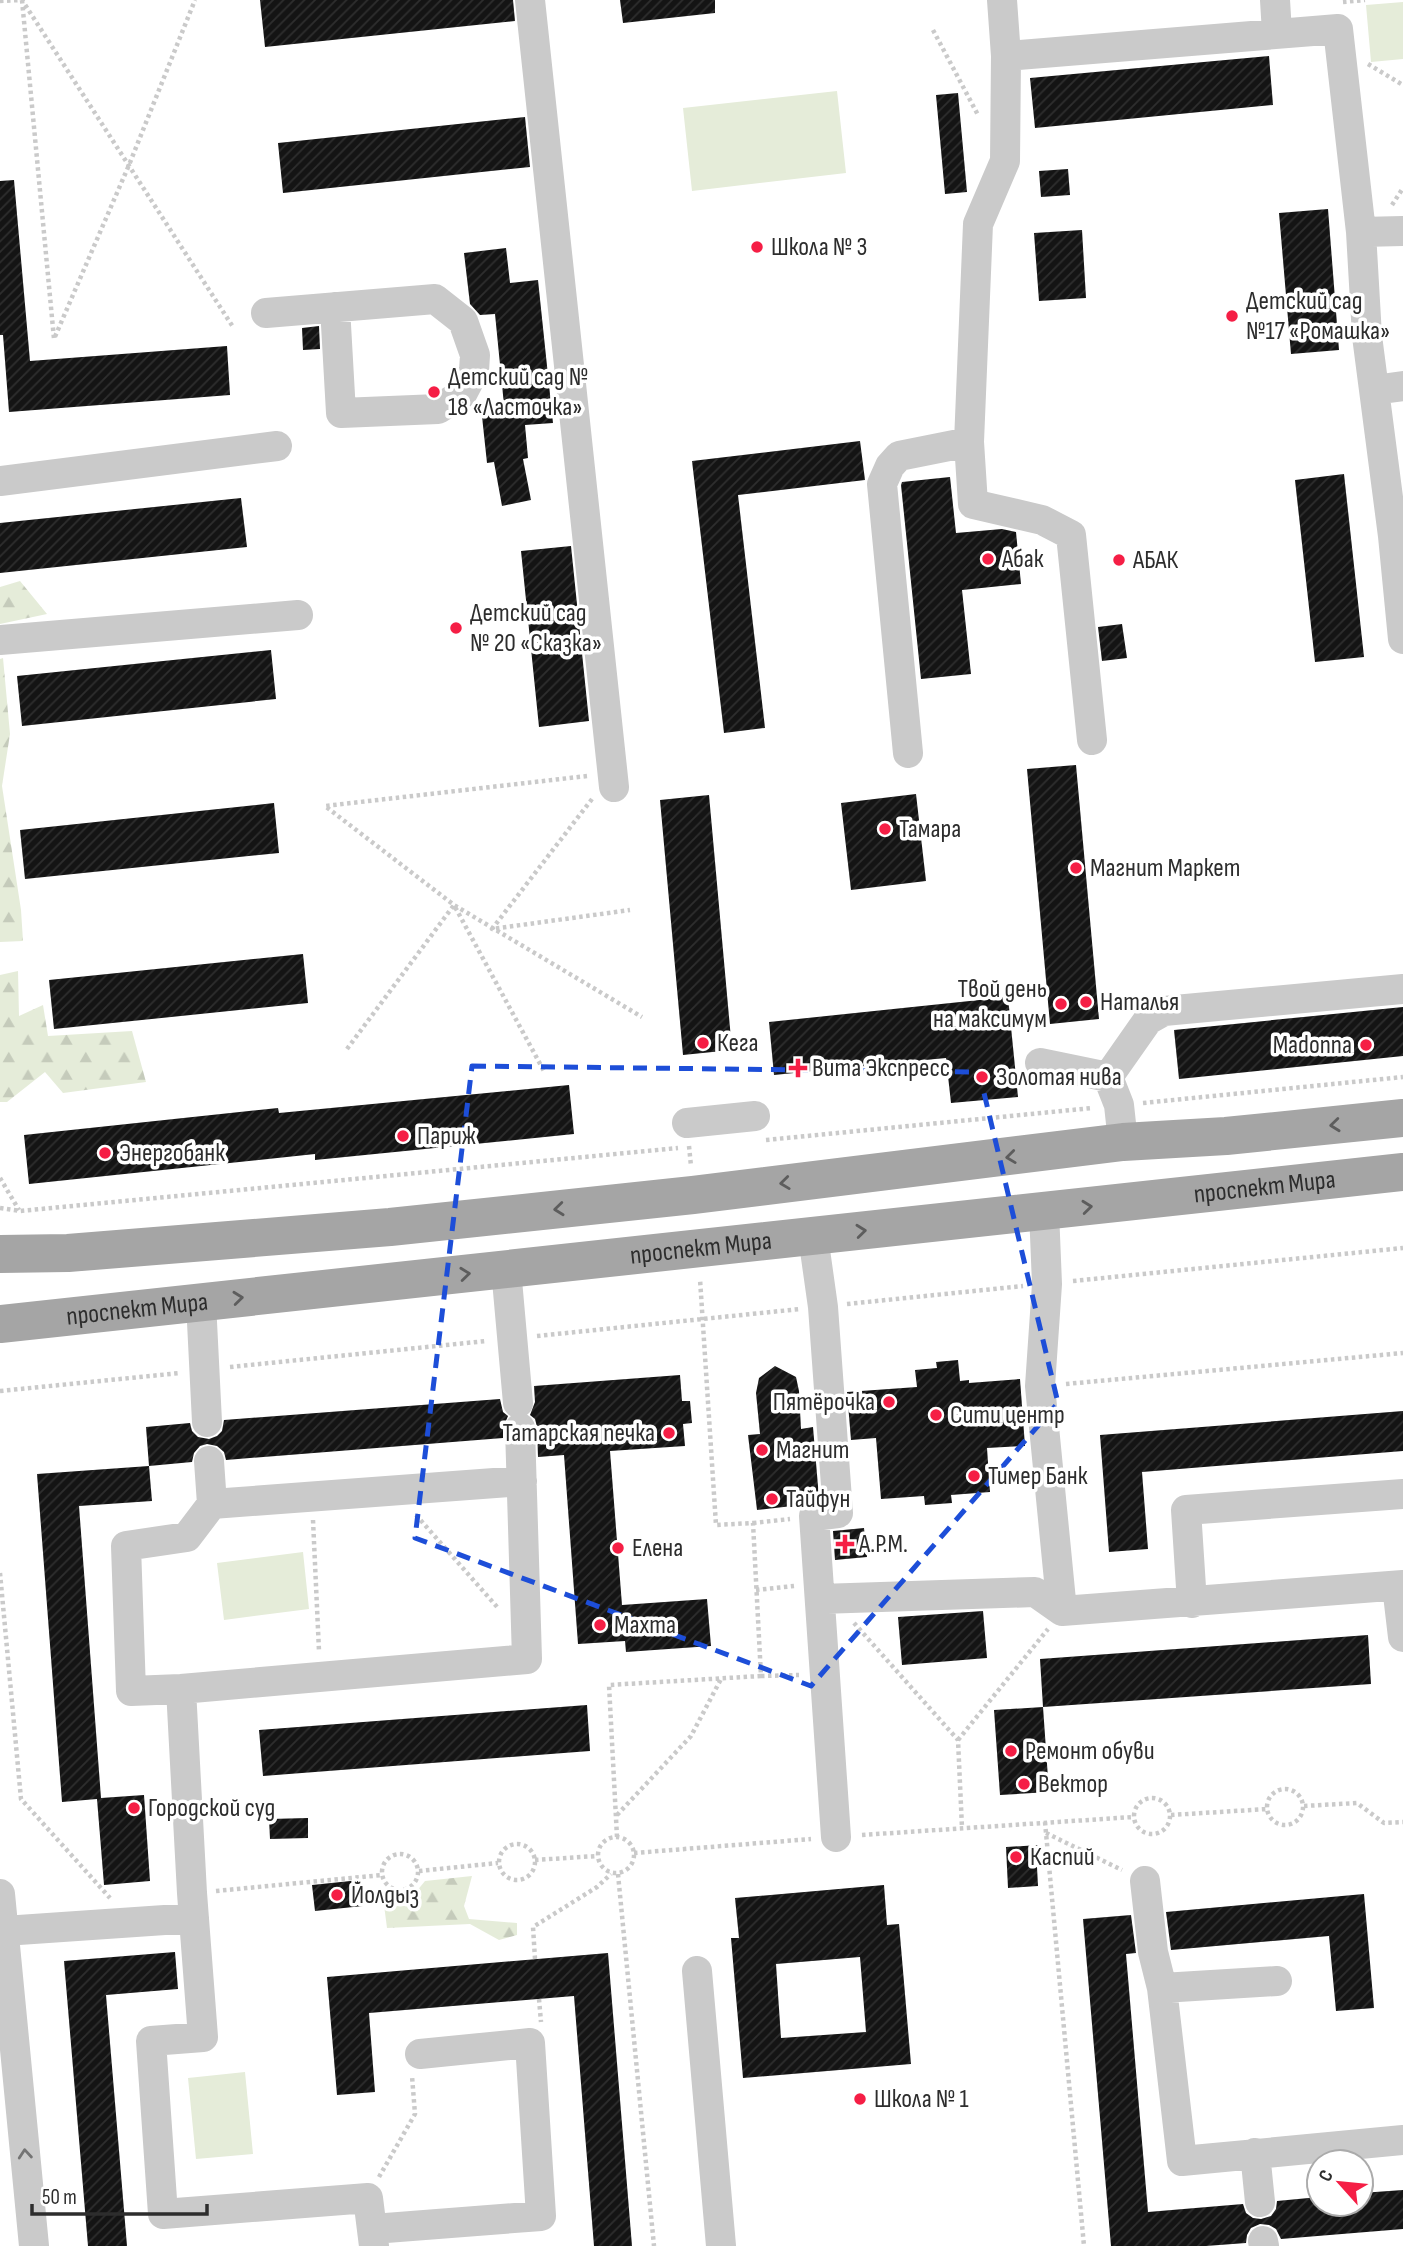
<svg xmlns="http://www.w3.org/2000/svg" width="1403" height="2246" viewBox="0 0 1403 2246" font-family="'Sofia Sans Condensed',sans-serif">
	<defs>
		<pattern id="forest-firs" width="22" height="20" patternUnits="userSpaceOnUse" patternTransform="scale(1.75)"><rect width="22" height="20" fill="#e5ecd9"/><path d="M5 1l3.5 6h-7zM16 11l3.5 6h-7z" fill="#c5cbbb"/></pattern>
		<pattern id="building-hatch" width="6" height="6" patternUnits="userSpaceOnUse" patternTransform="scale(1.75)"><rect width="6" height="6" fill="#141414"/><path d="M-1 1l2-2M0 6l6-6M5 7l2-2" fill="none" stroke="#2e2e2e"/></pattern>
	</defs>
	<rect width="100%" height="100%" fill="#fff"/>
	<!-- forest -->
	<path fill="url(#forest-firs)" d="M20,581L47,614L0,624V587Z
		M3,658L10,734L2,786L21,910L23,941L0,942V659Z
		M18,971L19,1016L43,1005L48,1036L132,1031L146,1082L63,1093L45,1072L7,1102H0V975Z
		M472,1876L464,1906L469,1919L517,1923V1935L499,1940L470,1924L387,1928L384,1905L407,1903L425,1881Z"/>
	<!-- pitch -->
	<path fill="#e5ecd9" d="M1403,2V59L1371,62L1366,5Z
		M837,91L846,173L692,191L683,108Z
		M303,1552L309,1609L224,1620L217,1563Z
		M245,2072L253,2154L196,2159L188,2078Z"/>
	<!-- building -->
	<path fill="url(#building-hatch)" fill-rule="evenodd" d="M260,0H513L515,21L265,47Z
		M620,0H715V13L623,23Z
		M1269,56L1273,105L1035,128L1030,78Z
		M958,93L967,192L945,194L936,95Z
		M525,117L530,167L283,193L278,143Z
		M1068,169L1070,195L1041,197L1039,171Z
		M14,180L30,361L227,346L230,395L9,412L3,335H0V181Z
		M1328,209L1339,350L1291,354L1279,213Z
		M1082,230L1086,298L1039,301L1034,233Z
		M506,248L510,283L538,280L553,423L525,425L528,458L523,459L531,500L502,506L494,462L487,463L481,407L504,405L495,314L480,315L470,304L464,253Z
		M319,326L320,349L303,350L302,328Z
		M860,441L865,480L738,495L765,728L724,733L692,461Z
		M1344,474L1364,657L1315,662L1295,480Z
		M950,477L956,533L1002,529L1016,532L1021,584L962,590L971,674L921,679L901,485L902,482Z
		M241,498L247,547L0,573V523Z
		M571,546L589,721L539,727L521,551Z
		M1122,624L1127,658L1102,661L1098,627Z
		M271,650L276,699L22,726L17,676Z
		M1076,765L1099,1019L1050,1024L1027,769Z
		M916,794L926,881L851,890L841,803Z
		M709,795L732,1050L683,1055L660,800Z
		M274,803L279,853L25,879L20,830Z
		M303,954L308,1003L54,1029L49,980Z
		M1008,997L1018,1097L951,1103L946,1058L774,1075L769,1022Z
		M1403,1007V1056L1179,1079L1174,1030Z
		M569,1085L574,1134L315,1160V1154L29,1184L24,1135L278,1108L279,1113Z
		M958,1360L960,1381L969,1380V1383L1020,1379L1025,1446L987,1448L990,1492L951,1495L952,1503L925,1505L924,1496L881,1499L876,1438L851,1440L847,1392L917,1387L915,1370L937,1368L936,1362Z
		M775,1366L796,1377L799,1391L801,1429L813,1427L819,1498L811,1499L801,1505L757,1510L748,1435L760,1434L756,1393L759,1378Z
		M680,1375L682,1401H690L692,1423L683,1424L685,1446L610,1451L622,1605L707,1599L711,1646L626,1652L625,1641L578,1644L564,1455L538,1457L537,1427L535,1419L530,1415L535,1402L534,1386Z
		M500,1399L503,1412L508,1416L503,1428V1438L226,1460L224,1452L217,1446L207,1444L200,1446L194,1453L192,1462L149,1466L146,1427L190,1423L192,1431L198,1437L209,1439L217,1436L222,1431L224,1420Z
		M1403,1411V1451L1142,1472L1148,1549L1109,1552L1100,1435Z
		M149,1466L152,1501L79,1506L101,1798L144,1795L150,1881L104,1885L97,1799L62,1802L37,1474Z
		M864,1528L867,1557L835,1560L833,1531Z
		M983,1611L987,1658L902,1665L898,1617Z
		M1368,1635L1371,1684L1043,1707L1040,1659Z
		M587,1705L590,1751L263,1776L259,1730Z
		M1043,1707L1049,1792L1000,1795L994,1710Z
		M308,1818V1838L270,1839L269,1819Z
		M1039,1845L1041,1867H1037L1038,1886L1008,1888L1006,1847Z
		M360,1880L363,1906L315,1911L312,1885Z
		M884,1885L887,1925L899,1924L911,2064L743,2078L731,1938H739L735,1898ZM860,1957L866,2032L781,2038L776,1964Z
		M1364,1894L1374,2008L1336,2011L1329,1936L1171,1950L1166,1912Z
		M1131,1915L1136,1953L1126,1954L1148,2212L1243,2204L1246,2213L1253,2218L1261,2219L1271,2216L1276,2209L1277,2201L1319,2197V2204H1361V2193L1403,2190V2229L1281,2239L1276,2229L1269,2225L1260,2224L1251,2228L1247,2235L1246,2243L1206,2246H1111L1083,1919Z
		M175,1952L178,1989L106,1995L127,2246H88L64,1961Z
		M608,1953L632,2246H594L574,1996L369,2013L375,2092L337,2095L327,1977Z"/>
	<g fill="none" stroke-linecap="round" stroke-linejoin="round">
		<!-- path -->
		<path stroke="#cacaca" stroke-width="4.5" stroke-dasharray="3.5 3.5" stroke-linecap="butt" d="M22,0L54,339L129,165L195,0
			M0,1L22,0L233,327
			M1343,2L1365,0
			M933,30L978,115
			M1368,64L1403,85
			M1392,205L1403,188
			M587,776L325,806L454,905L642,1017
			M592,799L492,929L630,910
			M347,1049L454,905L545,1073
			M1143,1103L1403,1077
			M766,1140L1092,1108
			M689,1146L691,1166
			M0,1178L19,1210
			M0,1208L20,1211L678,1148
			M1073,1281L1403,1248
			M847,1304L1023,1286
			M537,1336L800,1309
			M230,1367L486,1341
			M1066,1384L1403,1353
			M0,1391L180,1373
			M416,1515L498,1608
			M313,1520L319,1651
			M753,1523L790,1519
			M0,1573L21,1799L110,1898
			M756,1590L794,1586
			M854,1623L958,1740L962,1828
			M761,1676L799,1675
			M958,1740L1048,1629
			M1267 1807a18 18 0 1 1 36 0a18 18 0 1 1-36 0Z
			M1134 1816a18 18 0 1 1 36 0a18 18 0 1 1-36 0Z
			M1304,1806L1357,1803L1384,1823L1403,1822
			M617,1815L691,1736L721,1679
			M1171,1815L1267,1809
			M1045,1822L1084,2246
			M1046,1833L1122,1870
			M862,1835L1133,1817
			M598 1855a18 18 0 1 1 36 0a18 18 0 1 1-36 0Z
			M617,1837L609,1685L761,1676L753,1523L716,1525L700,1279
			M499 1862a18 18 0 1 1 36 0a18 18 0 1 1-36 0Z
			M634,1853L811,1839
			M382 1872a18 18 0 1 1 36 0a18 18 0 1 1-36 0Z
			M535,1860L597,1856
			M419,1871L498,1863
			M618,1874L654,2246
			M216,1891L382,1875
			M535,1959L533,1927L597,1887L611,1874
			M539,1999L541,2022
			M379,2177L415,2114L412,2076"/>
		<!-- minor -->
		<path stroke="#cacaca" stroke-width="30" d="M530,0L614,787
			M1002,0L1006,56L1005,161L978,224L969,442L973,504L1042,520L1071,535L1092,740
			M1275,0L1277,33
			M1006,56L1338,29L1361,232L1367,336L1393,536L1403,639
			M1361,232L1403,231
			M266,313L435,299L463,321L475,355L474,371L462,394L438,409L341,413L335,307
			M1374,390L1403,386
			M0,481L277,446
			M0,640L298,615
			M908,753L882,484L890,466L899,456L969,442
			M1040,1063L1108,1077
			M687,1123L755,1116
			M1123,1142L1119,1105L1108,1077L1148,1020L1164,1011L1403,989
			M1044,1211L1047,1284L1040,1386L1062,1611
			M813,1236L823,1307L838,1513L814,1516L836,1837
			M506,1269L518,1403
			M201,1302L207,1422
			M520,1428L527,1659L181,1689L131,1691L126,1546L187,1537L212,1504L522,1481
			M209,1461L212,1504
			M1397,1586L1403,1637
			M820,1599L1035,1592L1062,1611L1403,1585
			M1192,1603L1186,1510L1403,1494
			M181,1689L192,1893L203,2037L151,2041L163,2214L368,2198L374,2246
			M1145,1881L1153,1952L1162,1988
			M0,1894L34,2246
			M4,1931L194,1918
			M697,1971L721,2246
			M1277,1981L1162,1988L1182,2161L1403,2140
			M1255,2153L1260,2202
			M373,2229L541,2216L530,2043L420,2054
			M1263,2241L1264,2246"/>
		<!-- major -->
		<g stroke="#a5a5a5" stroke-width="38">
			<path d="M0,1254L68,1253L390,1227L693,1195L1123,1142L1226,1136L1403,1118"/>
			<path id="s1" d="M0,1324L1403,1172"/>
		</g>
	</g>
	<!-- one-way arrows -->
	<defs><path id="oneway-chevron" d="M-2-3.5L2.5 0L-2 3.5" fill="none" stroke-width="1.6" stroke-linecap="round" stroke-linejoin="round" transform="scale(1.75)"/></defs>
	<g stroke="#5d5d5d">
		<use href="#oneway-chevron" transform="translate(1335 1125) rotate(174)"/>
		<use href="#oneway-chevron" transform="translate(1011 1157) rotate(173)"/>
		<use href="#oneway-chevron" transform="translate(785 1183) rotate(173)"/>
		<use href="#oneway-chevron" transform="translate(1087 1207) rotate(-6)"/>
		<use href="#oneway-chevron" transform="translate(559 1209) rotate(174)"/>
		<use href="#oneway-chevron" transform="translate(861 1231) rotate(-6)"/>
		<use href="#oneway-chevron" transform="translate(465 1274) rotate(-6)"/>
		<use href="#oneway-chevron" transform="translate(238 1298) rotate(-6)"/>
	</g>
	<use stroke="#747474" href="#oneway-chevron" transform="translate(25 2154) rotate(-95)"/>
	<!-- marked area -->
	<path fill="none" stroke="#1d4ed8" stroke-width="5" stroke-dasharray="14 9" stroke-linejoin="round" d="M472,1066L979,1072L1058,1403L811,1686L415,1538Z"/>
	<!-- markers -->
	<g fill="#f51e45" stroke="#fff" stroke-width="2.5">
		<circle cx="757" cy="247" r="7"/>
		<circle cx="1232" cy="316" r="7"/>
		<circle cx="434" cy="392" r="7"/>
		<circle cx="988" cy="559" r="7"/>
		<circle cx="1119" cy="560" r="7"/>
		<circle cx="456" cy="628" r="7"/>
		<circle cx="885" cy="829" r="7"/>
		<circle cx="1076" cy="868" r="7"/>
		<circle cx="1086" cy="1002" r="7"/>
		<circle cx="1061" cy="1004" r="7"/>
		<circle cx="703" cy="1043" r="7"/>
		<circle cx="1366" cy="1045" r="7"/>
		<path d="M794.5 1057.5h7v7h7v7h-7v7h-7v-7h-7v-7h7z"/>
		<circle cx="982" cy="1077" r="7"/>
		<circle cx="403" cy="1136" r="7"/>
		<circle cx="105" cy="1153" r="7"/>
		<circle cx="889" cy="1402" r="7"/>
		<circle cx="936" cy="1415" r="7"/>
		<circle cx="669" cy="1433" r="7"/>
		<circle cx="762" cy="1450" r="7"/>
		<circle cx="974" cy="1476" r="7"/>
		<circle cx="772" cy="1499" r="7"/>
		<path d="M841.5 1533.5h7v7h7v7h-7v7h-7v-7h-7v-7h7z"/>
		<circle cx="618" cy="1548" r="7"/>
		<circle cx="600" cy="1625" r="7"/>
		<circle cx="1011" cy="1751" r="7"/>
		<circle cx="1024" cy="1784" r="7"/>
		<circle cx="134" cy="1808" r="7"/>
		<circle cx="1016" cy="1857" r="7"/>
		<circle cx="337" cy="1895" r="7"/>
		<circle cx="860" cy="2099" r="7"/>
	</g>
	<g text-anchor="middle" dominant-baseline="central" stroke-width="7" stroke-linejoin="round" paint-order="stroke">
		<!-- poi labels -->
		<g font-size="26" fill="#2d2d2d" stroke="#fff" text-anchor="start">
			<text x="771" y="247">Школа № 3</text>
			<text x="1246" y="301">Детский сад<tspan x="1246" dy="30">№17 «Ромашка»</tspan></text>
			<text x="448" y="377">Детский сад №<tspan x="448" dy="30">18 «Ласточка»</tspan></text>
			<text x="1002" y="559">Абак</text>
			<text x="1133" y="560">АБАК</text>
			<text x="470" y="613">Детский сад<tspan x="470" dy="30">№ 20 «Сказка»</tspan></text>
			<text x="899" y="829">Тамара</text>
			<text x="1090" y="868">Магнит Маркет</text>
			<text x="1047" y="989" text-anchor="end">Твой день<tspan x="1047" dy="30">на максимум</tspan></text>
			<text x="1100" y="1002">Наталья</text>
			<text x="717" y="1043">Кега</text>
			<text x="1352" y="1045" text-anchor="end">Madonna</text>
			<text x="812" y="1068">Вита Экспресс</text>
			<text x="996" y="1077">Золотая нива</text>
			<text x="417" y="1136">Париж</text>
			<text x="119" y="1153">Энергобанк</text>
			<text x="875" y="1402" text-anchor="end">Пятёрочка</text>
			<text x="950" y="1415">Сити центр</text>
			<text x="655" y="1433" text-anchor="end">Татарская печка</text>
			<text x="776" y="1450">Магнит</text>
			<text x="988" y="1476">Тимер Банк</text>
			<text x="786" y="1499">Тайфун</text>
			<text x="859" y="1544">А.Р.М.</text>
			<text x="632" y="1548">Елена</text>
			<text x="614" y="1625">Махта</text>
			<text x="1025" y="1751">Ремонт обуви</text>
			<text x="1038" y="1784">Вектор</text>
			<text x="148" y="1808">Городской суд</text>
			<text x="1030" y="1857">Каспий</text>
			<text x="351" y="1895">Йолдыз</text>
			<text x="874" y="2099">Школа № 1</text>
		</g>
		<!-- street labels -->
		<g font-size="26" fill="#2d2d2d" stroke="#fff">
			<text stroke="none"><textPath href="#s1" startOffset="1272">проспект Мира</textPath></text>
			<text stroke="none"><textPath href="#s1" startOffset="705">проспект Мира</textPath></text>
			<text stroke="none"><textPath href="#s1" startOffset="138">проспект Мира</textPath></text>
		</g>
	</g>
	<!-- north arrow -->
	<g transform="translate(1340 2183) rotate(297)"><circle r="33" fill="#ffffff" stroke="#ababab" stroke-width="2"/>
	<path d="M0-5L12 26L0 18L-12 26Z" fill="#f51e45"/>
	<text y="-10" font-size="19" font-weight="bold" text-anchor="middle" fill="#2d2d2d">С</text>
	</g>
	<!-- scale -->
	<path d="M32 2204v10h175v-10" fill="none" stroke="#2d2d2d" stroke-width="3.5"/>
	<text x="42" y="2204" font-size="21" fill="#2d2d2d" stroke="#ffffff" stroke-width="5" paint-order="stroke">50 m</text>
</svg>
